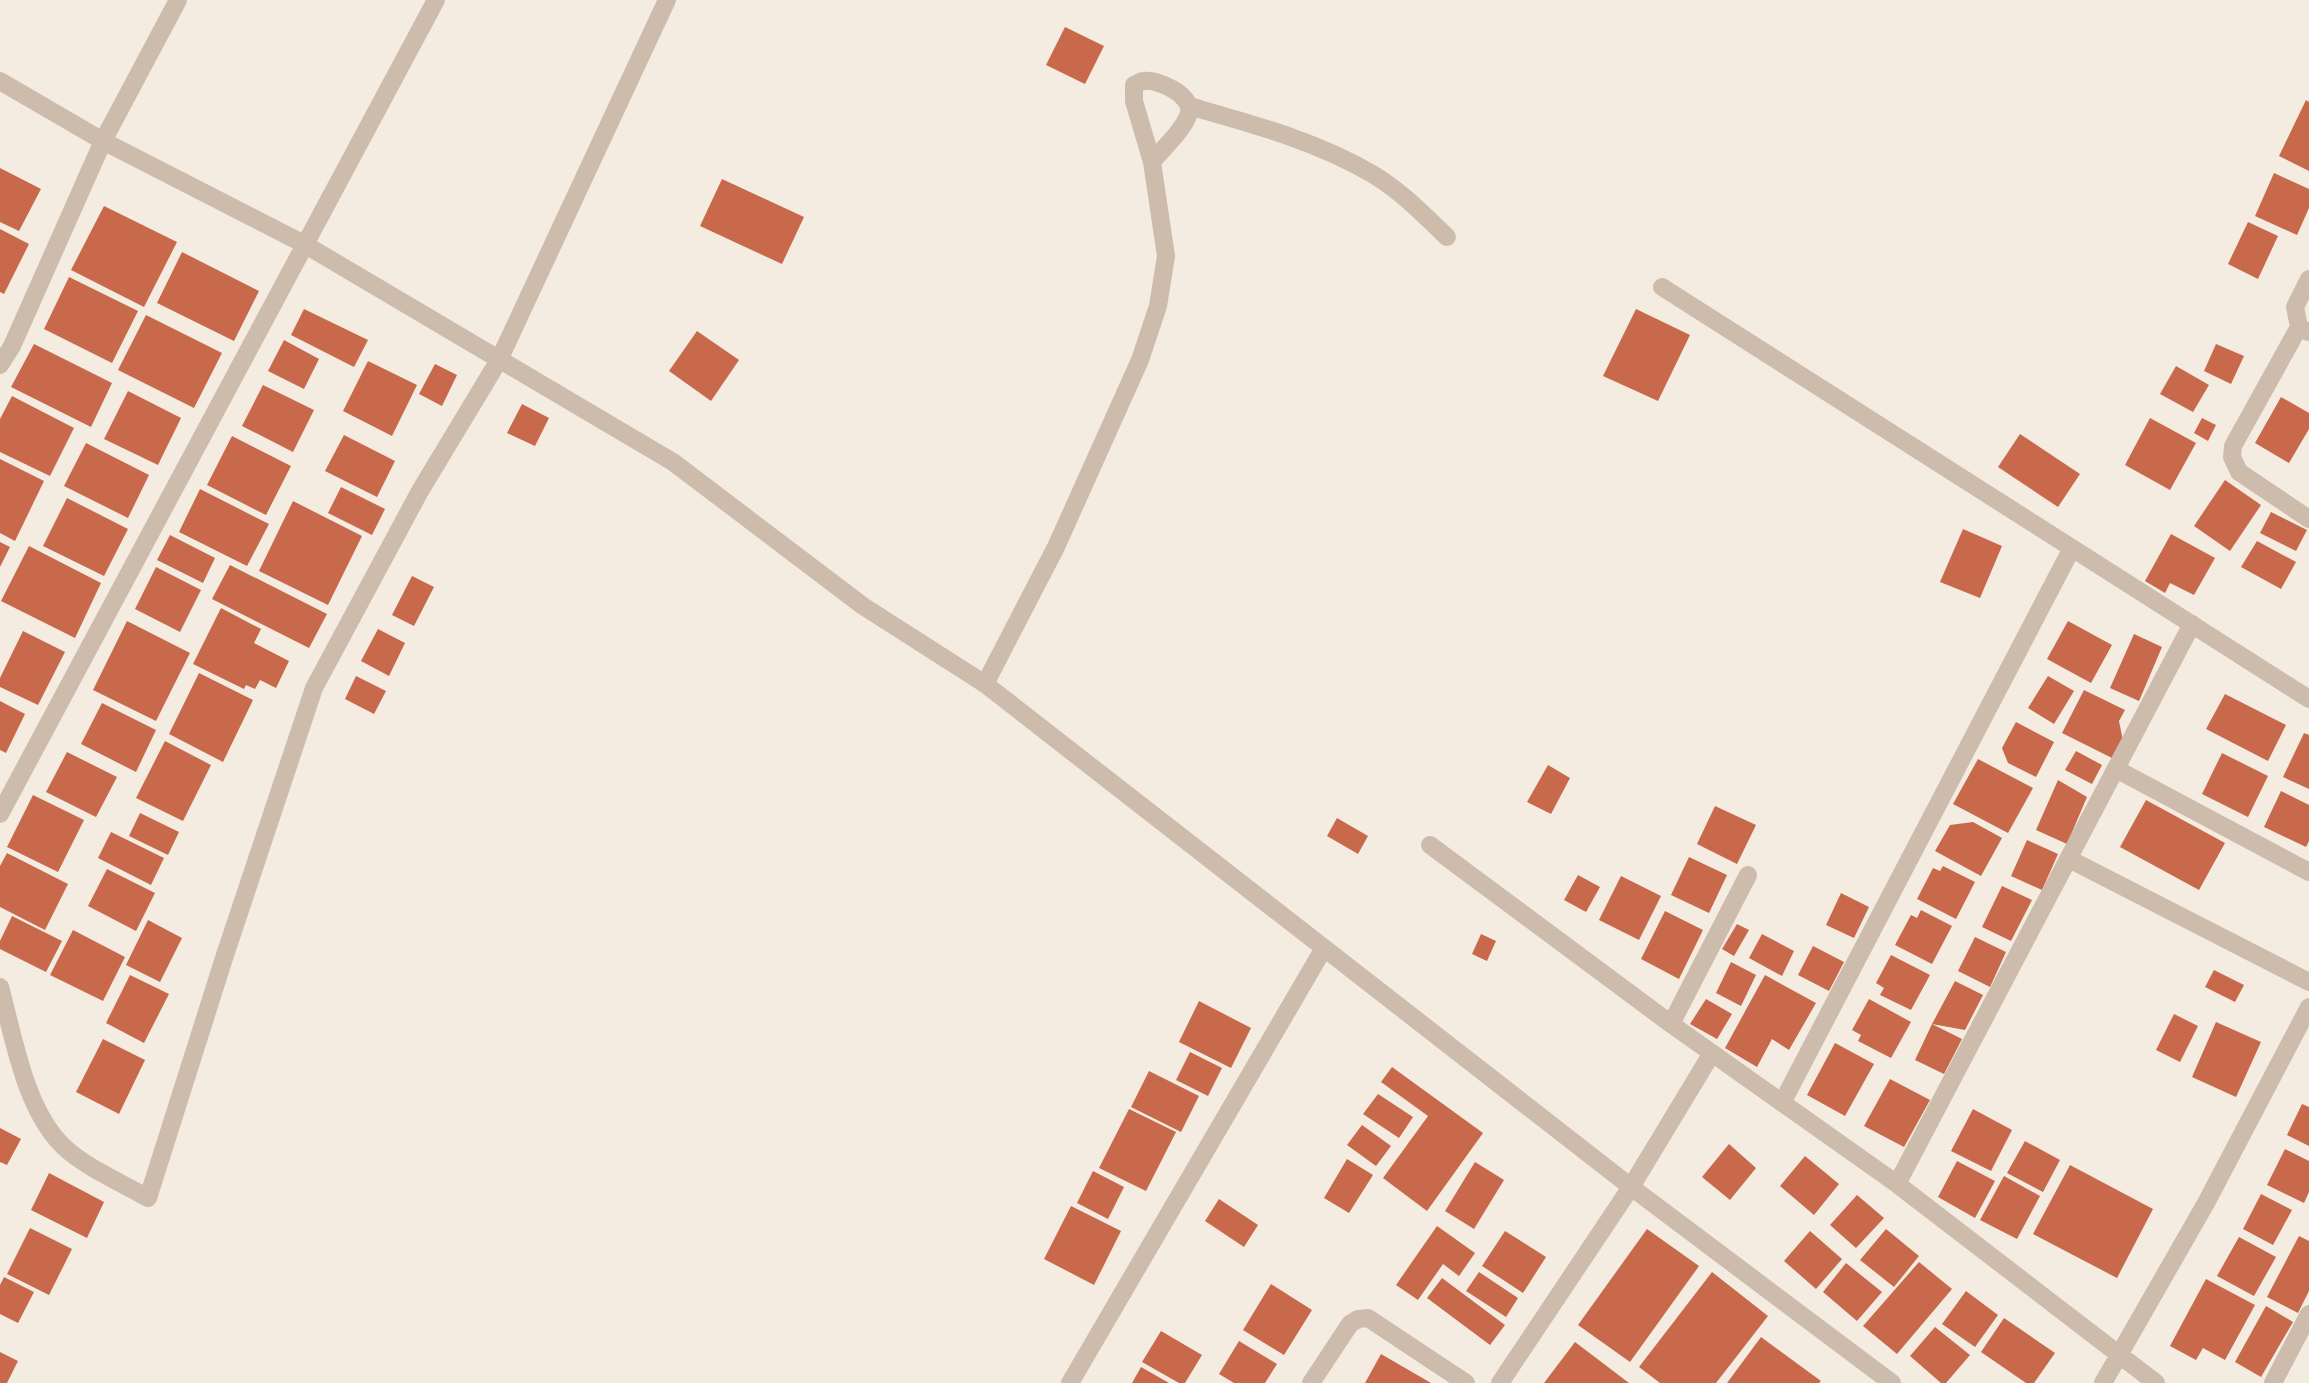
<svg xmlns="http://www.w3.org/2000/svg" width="2309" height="1383" viewBox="0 0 2309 1383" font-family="'Open Sans',sans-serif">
	<rect width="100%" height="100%" fill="#f4ebe1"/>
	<!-- building -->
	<path fill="#c8694b" d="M1065,27L1104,46L1085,84L1046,65Z
		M2306,100L2309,102V171L2279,156Z
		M0,168L41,189L19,231L0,222Z
		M2274,173L2309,189V208L2297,235L2255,216Z
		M722,179L804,217L782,264L700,226Z
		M104,206L177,242L144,307L71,270Z
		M2248,222L2278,236L2258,279L2228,264Z
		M0,229L29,244L4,294L0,292Z
		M182,252L259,291L234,341L157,303Z
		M69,277L138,311L112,363L44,329Z
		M304,309L368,340L354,367L291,335Z
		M1636,309L1690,335L1658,401L1603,376Z
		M146,315L222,353L194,408L118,370Z
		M697,331L739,360L711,401L669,371Z
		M284,340L319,359L304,389L268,371Z
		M34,344L112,383L91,427L11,387Z
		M2216,344L2244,356L2231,384L2204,371Z
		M368,361L417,385L392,436L343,411Z
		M435,364L457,375L442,406L419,394Z
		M2176,366L2209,385L2193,412L2160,394Z
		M263,385L314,410L293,452L242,426Z
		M128,391L181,418L158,465L104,439Z
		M12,396L74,428L50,476L0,452V419Z
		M2281,397L2309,413V429L2289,463L2255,443Z
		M522,404L549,418L535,446L507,433Z
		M2150,418L2196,443L2170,490L2125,465Z
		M2202,418L2216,425L2208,441L2194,433Z
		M2020,434L2080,474L2058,507L1998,467Z
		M344,435L395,461L377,497L325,471Z
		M232,436L291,466L266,515L207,485Z
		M86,443L149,475L128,518L64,486Z
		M0,459L44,481L15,541L0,533Z
		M2225,480L2261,505L2230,551L2194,526Z
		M341,487L385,509L372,535L328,513Z
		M200,489L269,524L247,566L179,532Z
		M67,498L128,529L104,576L43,546Z
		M293,501L362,536L328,605L259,571Z
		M2271,512L2307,530L2296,551L2260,533Z
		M1963,529L2002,546L1980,598L1940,582Z
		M2171,534L2215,558L2194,595L2170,583L2165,593L2145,581Z
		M170,535L215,558L203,583L157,560Z
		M2257,541L2296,562L2281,589L2241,567Z
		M0,542L10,547L0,567Z
		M29,546L101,583L75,638L1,601Z
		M230,565L327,614L309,648L212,599Z
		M156,567L201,590L180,632L135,609Z
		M412,576L434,587L414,626L392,615Z
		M221,608L261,629L254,643L289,661L276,688L260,680L255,689L246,685L244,689L193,664Z
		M127,621L190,653L156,721L93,690Z
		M2068,621L2112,645L2091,683L2047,659Z
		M378,629L405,643L389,676L361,661Z
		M23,631L65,652L38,705L0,687V678Z
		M2134,634L2162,647L2139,701L2110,688Z
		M199,673L253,700L223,762L169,734Z
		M356,676L386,691L374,714L345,699Z
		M2048,676L2074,691L2054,724L2028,708Z
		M2084,690L2125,710L2119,721L2123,741L2114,759L2062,733Z
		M2225,694L2286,725L2268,761L2206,729Z
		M0,701L25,714L6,753L0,750Z
		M102,703L156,730L136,772L81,744Z
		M2016,722L2054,742L2036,777L2008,763L2002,748Z
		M2304,733L2309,735V789L2283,777Z
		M165,741L211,765L183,821L136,798Z
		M2076,751L2102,765L2092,784L2065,770Z
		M67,752L117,777L96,817L46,792Z
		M2222,753L2268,776L2248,817L2202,794Z
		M1978,759L2033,788L2008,833L1953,804Z
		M1548,765L1570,778L1551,814L1527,802Z
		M2058,780L2087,797L2067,844L2036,830Z
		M2281,791L2309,805V841L2306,847L2264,827Z
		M33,795L84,820L58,872L7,847Z
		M2146,800L2225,843L2199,890L2120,847Z
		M1715,806L1756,825L1737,864L1697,844Z
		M140,813L179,832L168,855L129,836Z
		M1337,818L1368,836L1358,854L1327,836Z
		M1973,822L2002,838L1981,876L1935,851L1950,825Z
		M111,832L164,858L151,885L98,858Z
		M2027,840L2058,854L2042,890L2011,876Z
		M7,853L68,884L45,930L0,907V866Z
		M1689,857L1727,875L1709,913L1671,895Z
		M1943,866L1975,882L1956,919L1917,899L1933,868L1940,871Z
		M107,869L155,893L136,931L88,906Z
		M1578,875L1600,887L1586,912L1564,900Z
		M1621,876L1661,896L1639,940L1599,920Z
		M2002,886L2032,900L2011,941L1982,927Z
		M1841,893L1869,907L1854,938L1826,925Z
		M1921,910L1952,926L1932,964L1895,945L1911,915L1917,918Z
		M1665,911L1703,930L1679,979L1641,959Z
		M12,916L62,941L46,972L0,949V941Z
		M148,920L182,938L160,982L126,965Z
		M1737,924L1749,930L1734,956L1722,949Z
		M73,930L125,957L103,1001L50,975Z
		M1481,934L1496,941L1487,961L1472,954Z
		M1762,934L1794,951L1782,976L1749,958Z
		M1975,937L2006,952L1990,987L1958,971Z
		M1813,946L1844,962L1829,991L1798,975Z
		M1891,955L1930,975L1911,1010L1880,995L1884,988L1876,983Z
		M1731,962L1756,975L1741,1006L1716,993Z
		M2214,970L2244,985L2235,1002L2205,987Z
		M130,975L169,994L144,1043L106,1023Z
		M1765,975L1816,1003L1789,1050L1772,1039L1757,1067L1725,1048Z
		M1955,981L1983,995L1965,1030L1932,1024Z
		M1706,999L1732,1014L1717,1039L1690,1024Z
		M1869,999L1911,1022L1891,1058L1858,1041L1861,1035L1852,1030Z
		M1199,1001L1251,1028L1231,1068L1179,1042Z
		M2174,1014L2198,1026L2180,1062L2156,1050Z
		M2216,1022L2261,1042L2236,1097L2192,1077Z
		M1932,1024L1962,1039L1944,1074L1915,1060Z
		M103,1039L145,1060L119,1114L76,1092Z
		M1835,1043L1874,1064L1845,1116L1807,1095Z
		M1190,1052L1222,1068L1208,1096L1176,1080Z
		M1392,1067L1483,1133L1427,1211L1383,1178L1428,1116L1381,1082Z
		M1149,1071L1199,1096L1181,1132L1131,1107Z
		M1890,1079L1930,1100L1904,1147L1864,1126Z
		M1378,1094L1413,1117L1399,1138L1363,1114Z
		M2302,1104L2309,1107V1146L2287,1135Z
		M1129,1109L1176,1132L1146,1191L1099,1168Z
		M1973,1109L2012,1130L1991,1171L1951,1151Z
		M1362,1125L1391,1146L1376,1166L1347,1145Z
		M0,1128L21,1139L7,1165L0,1162Z
		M2025,1141L2060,1160L2043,1192L2007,1173Z
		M1729,1144L1756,1168L1730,1200L1702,1177Z
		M2285,1149L2309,1161V1192L2304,1203L2267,1185Z
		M1805,1156L1839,1184L1814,1215L1780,1186Z
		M1347,1159L1373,1175L1349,1213L1324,1198Z
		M1957,1161L1995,1181L1975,1218L1938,1197Z
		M1475,1162L1504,1180L1474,1229L1445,1211Z
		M2070,1165L2153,1209L2117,1278L2033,1234Z
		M1093,1171L1124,1187L1108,1219L1077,1203Z
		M49,1173L104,1202L87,1238L31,1210Z
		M2004,1176L2040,1196L2017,1239L1980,1220Z
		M2261,1194L2292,1210L2273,1245L2243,1229Z
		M1857,1195L1884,1218L1856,1248L1830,1225Z
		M1219,1199L1258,1225L1244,1247L1205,1221Z
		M1071,1206L1121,1231L1094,1285L1044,1259Z
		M1437,1226L1475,1253L1459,1276L1443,1264L1418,1300L1396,1285Z
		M30,1228L72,1249L49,1295L7,1274Z
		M1647,1229L1699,1266L1630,1362L1578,1325Z
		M1886,1229L1919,1256L1894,1287L1860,1260Z
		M1505,1231L1546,1257L1523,1293L1482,1266Z
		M1810,1231L1842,1259L1816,1289L1784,1261Z
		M2299,1236L2309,1241V1291L2298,1313L2267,1297Z
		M2239,1237L2276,1257L2254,1296L2217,1276Z
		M1919,1262L1952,1289L1897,1354L1863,1326Z
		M1846,1263L1882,1292L1857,1321L1823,1292Z
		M1479,1272L1518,1298L1506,1317L1466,1291Z
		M1712,1272L1768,1316L1716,1383H1660L1639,1367Z
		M4,1277L34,1292L18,1323L0,1314V1285Z
		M1442,1278L1505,1325L1490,1345L1427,1298Z
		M2206,1279L2255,1305L2225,1360L2203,1348L2196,1360L2170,1346Z
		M1271,1284L1312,1310L1284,1355L1243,1330Z
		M1966,1291L1998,1315L1975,1347L1942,1324Z
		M2266,1306L2293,1322L2261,1377L2235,1362Z
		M2004,1318L2055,1353L2034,1383H2026L1981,1352Z
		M1935,1327L1970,1355L1946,1383H1941L1910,1356Z
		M1161,1331L1202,1355L1185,1383H1179L1142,1362Z
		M1761,1337L1821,1381L1819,1383H1727Z
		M1239,1341L1277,1364L1265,1383H1234L1219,1374Z
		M1575,1342L1629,1383H1544Z
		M0,1352L18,1361L7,1383H0Z
		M1381,1354L1431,1383H1365Z
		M1141,1367L1169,1383H1132Z"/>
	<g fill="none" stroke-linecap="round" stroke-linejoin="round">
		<!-- minor -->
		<path stroke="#cdbbac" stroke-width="18" d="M0,81L103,141L304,244L673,462L863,606L985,684L1631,1187L1892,1383
			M1189,106C1252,124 1317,141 1374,175C1402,192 1424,215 1447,237
			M1662,287L2309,699
			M2299,327L2233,446L2232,457L2239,472L2309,519
			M2308,332L2299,327L2295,307L2309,279
			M0,365L12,346L103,141L178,0
			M985,684L1056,547L1140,360L1158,306L1166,256L1152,162L1134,101V85C1136,84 1141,81 1144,81C1158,79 1193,95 1189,113C1184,130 1163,148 1152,162
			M2116,769L2309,872
			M0,814L436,0
			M1430,845L1671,1024L1897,1184L2156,1383
			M2069,859L2309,982
			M0,987C14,1038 25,1110 64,1147C85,1167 122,1183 148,1198L225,955L314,688L420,491L499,360L667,0
			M1671,1024L1748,875
			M1782,1103L2072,548
			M1897,1184L2192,624
			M1070,1383L1324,948
			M1311,1383L1350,1324L1358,1319L1368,1318L1466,1383
			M1500,1383L1631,1187L1712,1053
			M2103,1383L2206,1203L2309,1007
			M2273,1383L2309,1314"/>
	</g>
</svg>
